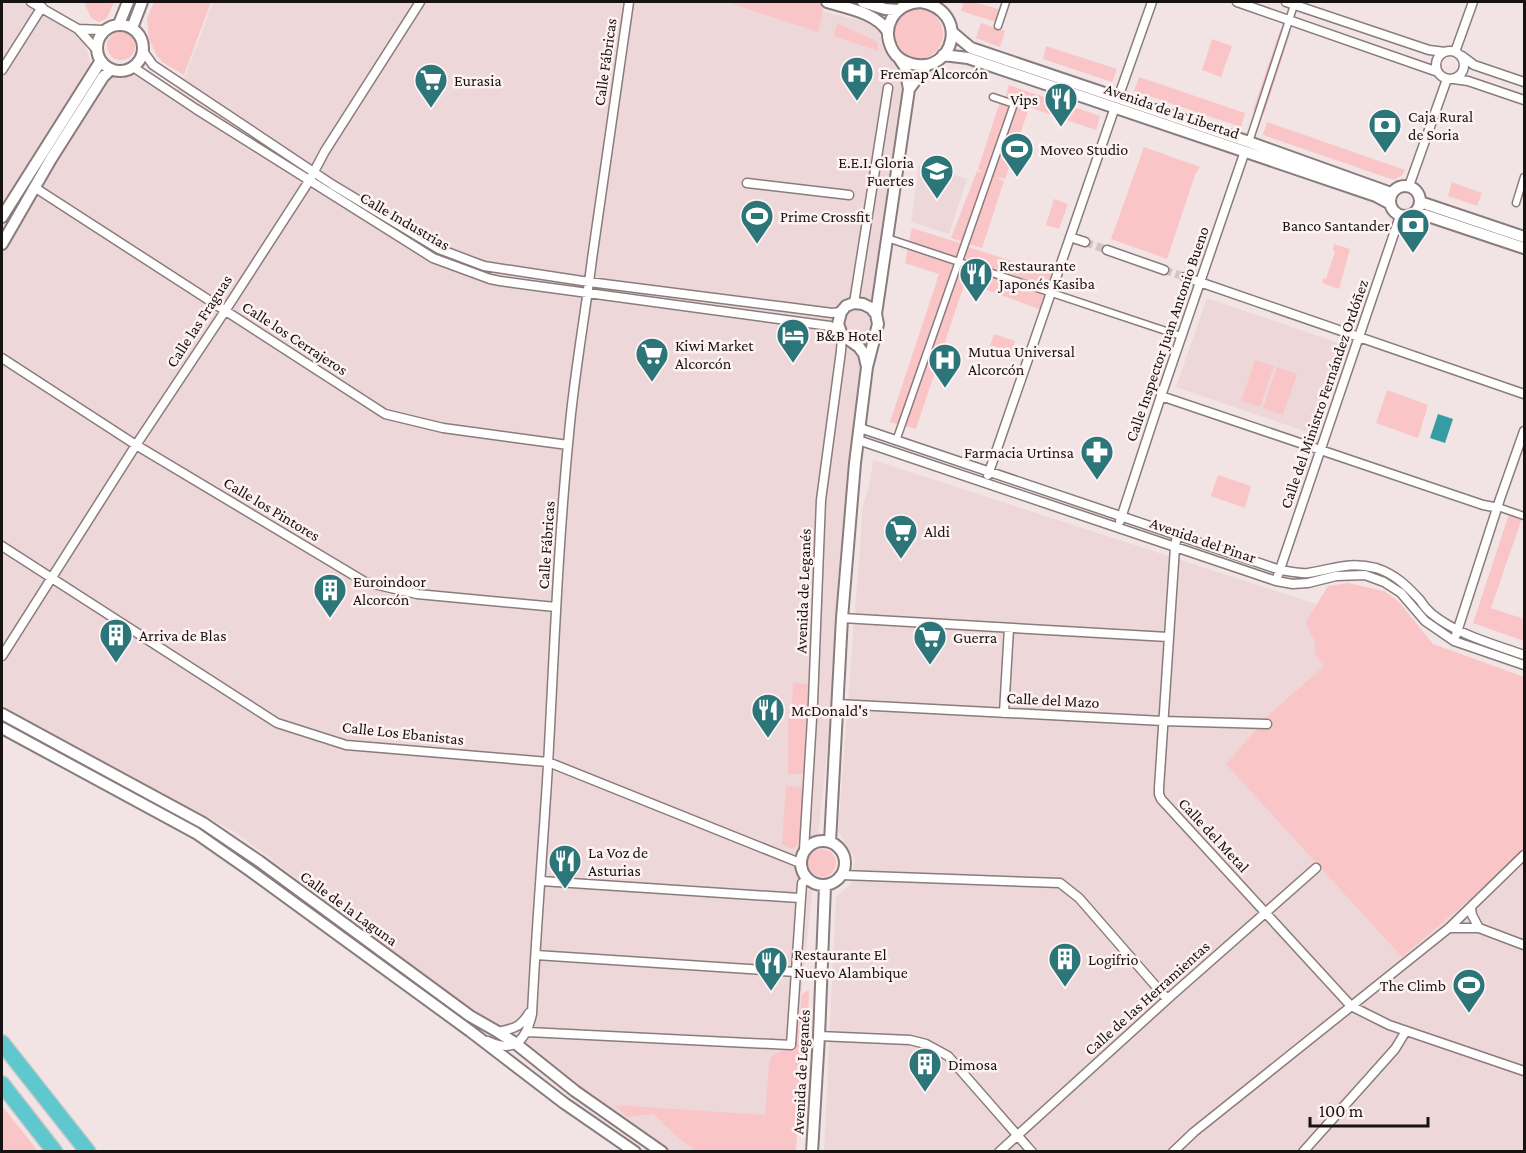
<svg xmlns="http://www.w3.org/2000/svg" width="1526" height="1153" viewBox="0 0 1526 1153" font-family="'Crimson Pro',serif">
	<rect width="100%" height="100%" fill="#f2e4e4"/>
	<!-- built -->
	<path fill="#eed7d8" d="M2,2H26L81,33L91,63L113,77L134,74L172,99L186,74L213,2H785L919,35L872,324L785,1151H671L604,1111L235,832L2,706Z
		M919,165L938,171L941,170L967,179L949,234L911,222Z
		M1207,298L1344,345L1313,434L1176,387Z
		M873,460L1347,614L1524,677V1151L824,1152L836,897L852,883L855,858L838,831L863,506L870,481Z"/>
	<!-- green -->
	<path fill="#fac5c7" d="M84,2H114L107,18L99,22L91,18Z
		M154,2H211L184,75L162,62L156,54L149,39L147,19Z
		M727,2H814L824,5L818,32Z
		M964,2H972L999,9L996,22L961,11Z
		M893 34a25 25 0 1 1 50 0a25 25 0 1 1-50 0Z
		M837,23L878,42V51L834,36Z
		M981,23L1005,31L1000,47L976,38Z
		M1280,30L1290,34L1264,114L1253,110Z
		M107 46a14 14 0 1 1 28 0a14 14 0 1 1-28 0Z
		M1212,39L1232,46L1221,77L1202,70Z
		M1046,46L1117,69L1112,82L1043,59Z
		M1139,77L1245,113L1241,127L1134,91Z
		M1009,85L1100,116L1096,130L1005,99Z
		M1000,102L1028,111L1005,179L995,177L1004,181L982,248L968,244L991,176L966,243L951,238L977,171L983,172L978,169Z
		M1267,122L1405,170L1402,175L1394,180L1263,135Z
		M1144,147L1200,167L1195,175L1167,259L1111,239Z
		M1452,182L1482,193L1477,206L1448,196Z
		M1054,199L1068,204L1059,229L1046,225Z
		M912,228L963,244L958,259L909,242Z
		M1334,244L1350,249L1339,289L1322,283L1323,278L1326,279L1335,252L1333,250Z
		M968,247L1053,274L1048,289L963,260Z
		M908,248L943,257L955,264L900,425L890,422L939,274L905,263Z
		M961,267L1047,295L1042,310L965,282L916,429L904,426Z
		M994,334L1015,341L1009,359L988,351Z
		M1255,360L1274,366L1260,407L1241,401Z
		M1277,367L1297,374L1283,415L1263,408Z
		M1387,390L1428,405L1418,438L1376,423Z
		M1218,475L1251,486L1245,508L1211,496Z
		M1509,514L1522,518L1491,608L1524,619V641L1473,623Z
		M1348,583L1384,591L1398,601L1433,644L1524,677V849L1512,863L1402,957L1226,764L1269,715L1324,666L1315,655V641L1311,635L1306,622L1328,586Z
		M793,683L808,684V708H792Z
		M788,718L806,719L804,774H788Z
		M786,786L803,787L800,840L795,848L792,849L782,844Z
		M808 863a14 14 0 1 1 28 0a14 14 0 1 1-28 0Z
		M809,990L805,1115L797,1131L796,1151H696L681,1140L653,1114L627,1117L615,1105L765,1115L769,1065L771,1057L791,1045L797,1036L802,994Z
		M2,1106L38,1151H2Z"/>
	<!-- water -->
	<path fill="#349ca2" d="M1438,414L1453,419L1445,443L1430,438Z"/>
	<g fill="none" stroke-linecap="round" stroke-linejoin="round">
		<!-- minor-tunnel -->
		<path stroke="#d1c5c5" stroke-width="8" stroke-dasharray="8 4" stroke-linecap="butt" d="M1085,242L1107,250
			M1164,270L1185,277"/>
		<!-- pedestrian casing -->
		<g stroke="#897c7c" stroke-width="9">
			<path id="pedestrian" d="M998,26L1006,2
				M1249,142L1295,2
				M1516,203L1524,177
				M887,238L1181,336
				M896,441L1014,104L993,97
				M1498,507L1524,516"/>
		</g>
		<!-- minor casing -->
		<g stroke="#897c7c" stroke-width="11">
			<path id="minor" d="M31,2L78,29L96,49
				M1237,2L1438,72
				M1286,2L1429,50L1445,52
				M78,29L103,30
				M143,51L153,65L333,185L439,249L484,266L589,282L786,307L832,313L841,312
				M1436 65a14 14 0 1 1 28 0a14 14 0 1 1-28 0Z
				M1455,52L1473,2
				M1462,56L1474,65L1524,82
				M133,67L196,109L433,258L490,279L500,281L830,326L839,331
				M2,70L42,7
				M1454,79L1468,81L1524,100
				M1118,98L1152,2
				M747,183L849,195
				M1409,186L1447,79
				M34,187L385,414L443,428L568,445
				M1070,237L1085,242
				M1107,250L1164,270
				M1185,277L1524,394
				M854,303L888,88
				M2,358L136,445L365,582L417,594L556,607
				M1161,396L1483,505L1494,507H1498
				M860,428L1280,570C1289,571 1299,574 1308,573C1334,569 1348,561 1376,568C1395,574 1407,586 1420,600C1423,605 1427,610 1432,614C1458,635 1493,644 1524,655
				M858,440L1276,581L1293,584L1308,583L1336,576L1365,575L1384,582L1401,593L1425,621L1454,641L1524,665
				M988,475L1115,107
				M1120,521L1161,396L1245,151
				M1177,535L1175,547L1159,788V794L1161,799L1351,1006L1389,1025L1524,1071
				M2,546L277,723L346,745L548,762L800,863
				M1276,581L1400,216
				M842,618L1168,637
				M1456,635L1500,499L1524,431
				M2,656L136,445L225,311L309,181L325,151L420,2
				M837,704L1163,721L1267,724
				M1004,713L1009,628
				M804,850L813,702L821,500L841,351L842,335
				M842,875L1060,883L1079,898L1167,999
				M541,881L800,898
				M1471,908L1472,915L1479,928L1524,945
				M1449,928H1479
				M536,955L796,972
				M498,1032C514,1028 520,1028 529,1013
				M528,1032L791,1045L802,883L807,880
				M819,1036L910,1040L926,1044L948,1056L1032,1152
				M488,1041C515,1054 526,1040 532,1014C536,931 543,848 548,765C554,655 558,544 569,434C574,375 585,317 592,259L629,2
				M999,1152L1172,995L1316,868
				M1173,1152L1194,1132L1449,928L1524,855
				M1303,1152L1395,1049L1406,1031"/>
		</g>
		<!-- tertiary casing -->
		<g stroke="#897c7c" stroke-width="14">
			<path id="tertiary" d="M827,2C847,8 877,13 888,32
				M863,2L885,9L898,10
				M920,2C894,4 880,27 893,51C897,58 904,62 912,64C954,75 971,11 921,2
				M119,24L128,2
				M97 48a23 23 0 1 1 46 0a23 23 0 1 1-46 0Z
				M132,28L142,2
				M952,32L971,48L1246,141L1391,193
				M943,55L968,58L1376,196L1389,203
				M909,89L927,65
				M1390 201a15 15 0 1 1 30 0a15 15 0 1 1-30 0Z
				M1420,202L1524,237
				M1416,212L1524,248
				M2,217L100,62
				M2,244L51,159L103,77L111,69
				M876,314L909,89L905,67L899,58
				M2,714L203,823L259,861L470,1016L498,1032L515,1043L575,1091L662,1152
				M2,728L196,833L249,870L470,1031L564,1103L635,1152
				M801 863a22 22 0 1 1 44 0a22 22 0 1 1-44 0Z
				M830,842L842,618L855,463L867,367L878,324L876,314L871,308L863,304L854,303L846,306L841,312L838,324L842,335L859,347L864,354L867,367
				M812,1152L819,1036L825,886"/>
		</g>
		<!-- motorway casing -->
		<g stroke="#c8c6c6" stroke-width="18">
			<path id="motorway" d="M2,1043L88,1152
				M2,1084L55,1152"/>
		</g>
		<!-- pedestrian -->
		<use href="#pedestrian" stroke="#fff" stroke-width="6"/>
		<!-- minor -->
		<use href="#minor" stroke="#fff" stroke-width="8"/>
		<!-- tertiary -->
		<use href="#tertiary" stroke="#fff" stroke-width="10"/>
		<!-- motorway -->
		<use href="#motorway" stroke="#5fc8ce" stroke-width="15"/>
	</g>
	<!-- icons -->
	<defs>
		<g id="hospital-pin" transform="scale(1.725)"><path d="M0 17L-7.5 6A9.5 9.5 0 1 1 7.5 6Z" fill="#2c767a" stroke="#fef2f2"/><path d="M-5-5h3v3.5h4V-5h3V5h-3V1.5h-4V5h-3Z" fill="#fff"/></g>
		<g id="supermarket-pin" transform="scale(1.725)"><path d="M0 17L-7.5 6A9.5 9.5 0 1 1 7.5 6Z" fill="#2c767a" stroke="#fef2f2"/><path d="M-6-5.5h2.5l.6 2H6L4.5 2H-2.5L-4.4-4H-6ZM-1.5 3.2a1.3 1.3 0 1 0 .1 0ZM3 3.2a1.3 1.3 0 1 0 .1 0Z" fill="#fff"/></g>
		<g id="restaurant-pin" transform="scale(1.725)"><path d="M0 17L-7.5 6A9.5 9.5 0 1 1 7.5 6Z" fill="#2c767a" stroke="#fef2f2"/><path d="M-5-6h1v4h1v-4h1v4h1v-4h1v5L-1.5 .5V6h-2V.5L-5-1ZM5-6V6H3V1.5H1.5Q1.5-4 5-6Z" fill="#fff"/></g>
		<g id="bank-pin" transform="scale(1.725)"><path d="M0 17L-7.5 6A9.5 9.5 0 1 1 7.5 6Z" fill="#2c767a" stroke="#fef2f2"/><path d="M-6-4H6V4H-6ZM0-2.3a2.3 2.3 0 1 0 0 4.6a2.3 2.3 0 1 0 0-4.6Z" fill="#fff"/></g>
		<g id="stadium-pin" transform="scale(1.725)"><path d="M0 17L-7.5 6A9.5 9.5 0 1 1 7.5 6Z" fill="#2c767a" stroke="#fef2f2"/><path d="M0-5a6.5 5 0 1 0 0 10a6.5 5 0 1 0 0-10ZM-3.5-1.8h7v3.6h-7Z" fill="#fff"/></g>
		<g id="school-pin" transform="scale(1.725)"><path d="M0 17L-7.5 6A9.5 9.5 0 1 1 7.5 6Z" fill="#2c767a" stroke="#fef2f2"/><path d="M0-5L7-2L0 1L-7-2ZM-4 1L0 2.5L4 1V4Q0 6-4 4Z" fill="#fff"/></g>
		<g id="hotel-pin" transform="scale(1.725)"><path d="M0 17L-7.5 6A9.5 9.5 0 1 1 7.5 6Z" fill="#2c767a" stroke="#fef2f2"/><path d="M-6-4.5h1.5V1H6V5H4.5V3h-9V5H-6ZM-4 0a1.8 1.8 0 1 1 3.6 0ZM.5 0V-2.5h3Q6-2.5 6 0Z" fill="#fff"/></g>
		<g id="pharmacy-pin" transform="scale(1.725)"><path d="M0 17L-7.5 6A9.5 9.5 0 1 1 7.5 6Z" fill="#2c767a" stroke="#fef2f2"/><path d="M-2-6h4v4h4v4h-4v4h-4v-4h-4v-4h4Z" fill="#fff"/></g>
		<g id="building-pin" transform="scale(1.725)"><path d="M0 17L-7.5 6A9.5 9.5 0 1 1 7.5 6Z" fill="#2c767a" stroke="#fef2f2"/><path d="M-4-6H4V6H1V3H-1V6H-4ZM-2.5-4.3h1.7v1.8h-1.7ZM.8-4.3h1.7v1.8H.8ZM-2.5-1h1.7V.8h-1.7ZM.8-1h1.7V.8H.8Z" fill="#fff"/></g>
	</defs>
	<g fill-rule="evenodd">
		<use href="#hospital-pin" x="857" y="73"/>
		<use href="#supermarket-pin" x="431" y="80"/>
		<use href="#restaurant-pin" x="1061" y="99"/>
		<use href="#bank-pin" x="1385" y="125"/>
		<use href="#stadium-pin" x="1017" y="149"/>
		<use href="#school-pin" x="937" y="171"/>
		<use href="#stadium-pin" x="757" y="216"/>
		<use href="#bank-pin" x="1413" y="225"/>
		<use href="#restaurant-pin" x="976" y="274"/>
		<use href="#hotel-pin" x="793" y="335"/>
		<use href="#supermarket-pin" x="652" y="354"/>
		<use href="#hospital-pin" x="945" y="360"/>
		<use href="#pharmacy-pin" x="1097" y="452"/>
		<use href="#supermarket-pin" x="901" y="531"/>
		<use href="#building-pin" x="330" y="590"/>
		<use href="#building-pin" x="116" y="635"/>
		<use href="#supermarket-pin" x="930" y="637"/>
		<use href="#restaurant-pin" x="768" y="710"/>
		<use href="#restaurant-pin" x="565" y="861"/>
		<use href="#building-pin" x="1065" y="959"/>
		<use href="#restaurant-pin" x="771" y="963"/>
		<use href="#stadium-pin" x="1469" y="985"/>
		<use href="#building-pin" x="925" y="1064"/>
	</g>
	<g text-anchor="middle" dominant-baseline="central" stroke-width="5" stroke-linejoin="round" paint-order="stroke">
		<!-- street labels -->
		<g font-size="16" fill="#181313" stroke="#fef2f2">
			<text transform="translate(605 62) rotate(-82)">Calle Fábricas</text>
			<text transform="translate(1172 111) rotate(19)">Avenida de la Libertad</text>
			<text transform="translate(405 221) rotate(30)">Calle Industrias</text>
			<text transform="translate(199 321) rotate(-57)">Calle las Fraguas</text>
			<text transform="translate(1167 334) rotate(-71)">Calle Inspector Juan Antonio Bueno</text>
			<text transform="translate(295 338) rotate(33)">Calle los Cerrajeros</text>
			<text transform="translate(1324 394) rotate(-71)">Calle del Ministro Fernández Ordóñez</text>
			<text transform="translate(272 509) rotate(31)">Calle los Pintores</text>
			<text transform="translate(1203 540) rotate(19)">Avenida del Pinar</text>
			<text transform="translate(546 545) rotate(-86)">Calle Fábricas</text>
			<text transform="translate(803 591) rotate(-88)">Avenida de Leganés</text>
			<text transform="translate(1053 700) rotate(3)">Calle del Mazo</text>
			<text transform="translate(403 733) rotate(6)">Calle Los Ebanistas</text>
			<text transform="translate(1214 835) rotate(47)">Calle del Metal</text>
			<text transform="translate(349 908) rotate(36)">Calle de la Laguna</text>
			<text transform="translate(1147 998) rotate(-42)">Calle de las Herramientas</text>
			<text transform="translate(801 1072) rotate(-87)">Avenida de Leganés</text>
		</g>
		<!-- poi labels -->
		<g font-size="16" fill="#181313" stroke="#fef2f2" text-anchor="start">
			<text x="880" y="73">Fremap Alcorcón</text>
			<text x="454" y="80">Eurasia</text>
			<text x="1038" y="99" text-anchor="end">Vips</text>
			<text x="1408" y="116">Caja Rural<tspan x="1408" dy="18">de Soria</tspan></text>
			<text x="1040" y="149">Moveo Studio</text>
			<text x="914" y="162" text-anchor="end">E.E.I. Gloria<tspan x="914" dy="18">Fuertes</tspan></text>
			<text x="780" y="216">Prime Crossfit</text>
			<text x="1390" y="225" text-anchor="end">Banco Santander</text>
			<text x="999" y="265">Restaurante<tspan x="999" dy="18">Japonés Kasiba</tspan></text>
			<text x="816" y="335">B&amp;B Hotel</text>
			<text x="675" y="345">Kiwi Market<tspan x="675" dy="18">Alcorcón</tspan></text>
			<text x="968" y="351">Mutua Universal<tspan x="968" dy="18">Alcorcón</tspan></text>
			<text x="1074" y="452" text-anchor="end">Farmacia Urtinsa</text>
			<text x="924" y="531">Aldi</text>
			<text x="353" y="581">Euroindoor<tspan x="353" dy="18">Alcorcón</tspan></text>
			<text x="139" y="635">Arriva de Blas</text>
			<text x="953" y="637">Guerra</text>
			<text x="791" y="710">McDonald's</text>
			<text x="588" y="852">La Voz de<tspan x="588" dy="18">Asturias</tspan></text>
			<text x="794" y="954">Restaurante El<tspan x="794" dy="18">Nuevo Alambique</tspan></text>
			<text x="1088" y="959">Logifrio</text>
			<text x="1446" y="985" text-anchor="end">The Climb</text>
			<text x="948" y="1064">Dimosa</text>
		</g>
	</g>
	<!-- border -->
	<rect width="1526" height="1153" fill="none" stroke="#181313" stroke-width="6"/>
	<!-- scale -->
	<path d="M1310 1117v9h118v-9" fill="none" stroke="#181313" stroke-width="3"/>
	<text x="1319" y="1117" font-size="18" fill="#181313" stroke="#fef2f2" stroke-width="4.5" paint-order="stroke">100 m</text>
</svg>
